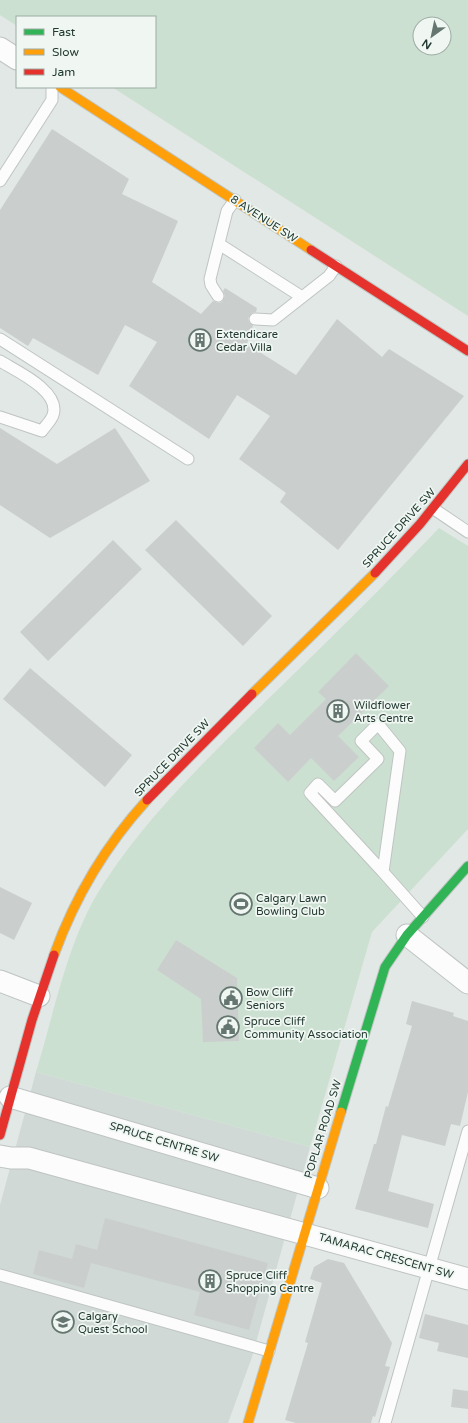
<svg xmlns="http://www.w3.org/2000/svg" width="468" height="1423" viewBox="0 0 468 1423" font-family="'Varela Round',sans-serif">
	<rect width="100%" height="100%" fill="#e2e8e5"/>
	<!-- built -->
	<path fill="#d0d9d5" d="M36,1072L310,1147L252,1357L228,1423H0V1205Z"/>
	<!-- green -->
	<path fill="#cce0d1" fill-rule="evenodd" d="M0,0H468V316L112,87H155V17H17V26L0,15ZM420,24H444V48H420Z
		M439,528L468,546V829L372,932L310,1147L36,1072C55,1010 68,937 104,883C148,815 208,758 265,702C324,645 383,587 439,528Z"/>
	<!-- building -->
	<path fill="#cacfcd" d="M52,129L129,179L122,194L178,221L152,282L201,314L213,301L218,303L222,302L225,296L223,291L225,288L257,308L256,312L252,313L248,318L249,322L253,325L247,344L296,375L337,319L382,357L389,349L464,396L338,550L280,502L286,493L239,459L270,416L237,395L209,439L129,386L157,342L125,325L98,375L33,338L28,346L0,328V210Z
		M0,428L57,464L115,428L150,481L50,538L0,505Z
		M176,520L272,616L243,646L145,550Z
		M113,540L142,569L48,661L20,632Z
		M356,653L389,686L338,736L359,757L334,781L311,758L288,782L254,748L278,723L290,735L326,699L318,692Z
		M30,668L132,755L105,787L3,699Z
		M0,887L32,903L14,940L0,933Z
		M176,940L237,978L239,1041L203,1042L201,999L157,970Z
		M412,1001L454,1013L453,1016L468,1021V1092L460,1126L451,1124L445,1146L402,1135L388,1191L434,1204L428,1228L355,1209L374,1144H376L386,1106L388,1107L412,1026L406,1024Z
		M105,1218L268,1263L249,1330L194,1315L200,1292L91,1263L84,1288L33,1274L39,1250L72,1259L76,1244L97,1250Z
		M328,1259L344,1263L392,1343L385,1366L390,1367L375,1417L373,1416L371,1423H296L285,1420L308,1343L305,1342L322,1283L310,1279L314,1267Z
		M425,1314L468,1325V1358L437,1351L439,1343L419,1338Z
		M453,1389L468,1391V1409L451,1407Z"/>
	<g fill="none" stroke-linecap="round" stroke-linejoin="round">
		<!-- lane casing -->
		<g stroke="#bfc4c2" stroke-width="13">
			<path id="lane" d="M0,181L52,100V87
				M219,244L302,297
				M218,296L211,285L210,279L227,211L235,200
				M255,319L273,320L329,276L336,266
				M0,339L188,459
				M0,361C16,371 61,391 53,415C51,421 45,426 42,431L0,417
				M434,509L468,532
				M383,872L310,793L318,784L335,801L378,759L361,741L378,724L400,751L383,872L423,917
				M0,1275L269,1351
				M385,1423L468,1131"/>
		</g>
		<!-- street casing -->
		<g stroke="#bfc4c2" stroke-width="23">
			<path id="street" d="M0,48L17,59
				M407,935L468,983
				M0,981L39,996
				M10,1097L318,1188
				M0,1156L11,1158H29L468,1279"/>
		</g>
		<!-- fast casing -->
		<g stroke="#bfc5c2" stroke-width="11">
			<path id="fast" d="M341,1112L385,967L407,935L468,866"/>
		</g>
		<!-- slow casing -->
		<g stroke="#bfc5c2" stroke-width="11">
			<path id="slow" d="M60,87L311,250
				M252,694L375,573
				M54,955C75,897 105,846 147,800
				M248,1423L341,1112"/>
		</g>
		<!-- jam casing -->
		<g stroke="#bfc5c2" stroke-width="11">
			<path id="jam" d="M311,250L468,351
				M375,573L420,524L468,464
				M147,800L252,694
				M0,1135L32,1020L54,955"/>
		</g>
		<!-- lane -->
		<use href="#lane" stroke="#fbfcfb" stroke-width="11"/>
		<!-- street -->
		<use href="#street" stroke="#fbfcfb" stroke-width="21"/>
		<!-- fast -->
		<use href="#fast" stroke="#30b455" stroke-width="9"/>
		<!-- slow -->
		<use href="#slow" stroke="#ff9f0a" stroke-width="9"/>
		<!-- jam -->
		<use href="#jam" stroke="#e5322d" stroke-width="9"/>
	</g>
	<!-- icons -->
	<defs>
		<g id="building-ring" transform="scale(1.15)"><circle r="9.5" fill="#f0f7f3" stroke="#657670" stroke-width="1.5"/><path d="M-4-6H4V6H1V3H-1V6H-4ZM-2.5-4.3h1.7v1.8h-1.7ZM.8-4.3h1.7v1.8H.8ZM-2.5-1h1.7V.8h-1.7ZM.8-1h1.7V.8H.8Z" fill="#657670"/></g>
		<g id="stadium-ring" transform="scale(1.15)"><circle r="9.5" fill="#f0f7f3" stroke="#657670" stroke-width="1.5"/><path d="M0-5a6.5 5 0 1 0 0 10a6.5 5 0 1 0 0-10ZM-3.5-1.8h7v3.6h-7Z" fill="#657670"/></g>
		<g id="civic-ring" transform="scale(1.15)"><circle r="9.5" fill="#f0f7f3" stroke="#657670" stroke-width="1.5"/><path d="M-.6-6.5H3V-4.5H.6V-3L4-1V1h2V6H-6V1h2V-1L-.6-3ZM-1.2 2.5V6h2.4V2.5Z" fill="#657670"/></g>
		<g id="school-ring" transform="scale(1.15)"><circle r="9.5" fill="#f0f7f3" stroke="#657670" stroke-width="1.5"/><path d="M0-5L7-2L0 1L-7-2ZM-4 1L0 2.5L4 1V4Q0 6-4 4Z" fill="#657670"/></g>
	</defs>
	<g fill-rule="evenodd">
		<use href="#building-ring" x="200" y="340"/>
		<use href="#building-ring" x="338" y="711"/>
		<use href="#stadium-ring" x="241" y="904"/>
		<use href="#civic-ring" x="231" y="998"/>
		<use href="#civic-ring" x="228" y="1027"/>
		<use href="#building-ring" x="210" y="1281"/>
		<use href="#school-ring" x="63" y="1322"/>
	</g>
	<g text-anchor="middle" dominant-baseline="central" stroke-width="3.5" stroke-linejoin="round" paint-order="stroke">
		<!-- street labels -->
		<g font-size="11" fill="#223931" stroke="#f0f7f3">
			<text transform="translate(264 219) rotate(33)">8 AVENUE SW</text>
			<text transform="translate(399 528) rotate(-48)">SPRUCE DRIVE SW</text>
			<text transform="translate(172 758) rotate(-46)">SPRUCE DRIVE SW</text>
			<text transform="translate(323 1129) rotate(-73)">POPLAR ROAD SW</text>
			<text transform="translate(164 1142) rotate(17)">SPRUCE CENTRE SW</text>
			<text transform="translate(386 1256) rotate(16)">TAMARAC CRESCENT SW</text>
		</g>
		<!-- poi labels -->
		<g font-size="11" fill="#223931" stroke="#f0f7f3" text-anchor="start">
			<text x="216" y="334">Extendicare<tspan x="216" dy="13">Cedar Villa</tspan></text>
			<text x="354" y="705">Wildflower<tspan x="354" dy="13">Arts Centre</tspan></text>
			<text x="256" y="898">Calgary Lawn<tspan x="256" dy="13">Bowling Club</tspan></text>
			<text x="246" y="992">Bow Cliff<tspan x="246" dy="13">Seniors</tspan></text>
			<text x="244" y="1021">Spruce Cliff<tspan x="244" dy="13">Community Association</tspan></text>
			<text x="226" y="1275">Spruce Cliff<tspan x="226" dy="13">Shopping Centre</tspan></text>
			<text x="78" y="1316">Calgary<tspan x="78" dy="13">Quest School</tspan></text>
		</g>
	</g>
	<!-- legend -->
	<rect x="16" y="16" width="140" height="72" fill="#f0f7f3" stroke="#9eaba5"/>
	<rect x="24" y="29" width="20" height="6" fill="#30b455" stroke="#9eaba5"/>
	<text x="52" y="36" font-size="12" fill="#223931">Fast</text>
	<rect x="24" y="49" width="20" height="6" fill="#ff9f0a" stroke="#9eaba5"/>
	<text x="52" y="56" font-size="12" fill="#223931">Slow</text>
	<rect x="24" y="69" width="20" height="6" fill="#e5322d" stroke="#9eaba5"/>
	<text x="52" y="76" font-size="12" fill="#223931">Jam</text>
	<!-- north arrow -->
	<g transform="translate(432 36) rotate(213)"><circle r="19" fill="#f0f7f3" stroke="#9eaba5"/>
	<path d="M0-3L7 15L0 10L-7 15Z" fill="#657670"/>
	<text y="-6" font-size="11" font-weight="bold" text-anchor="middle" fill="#223931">N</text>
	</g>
</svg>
